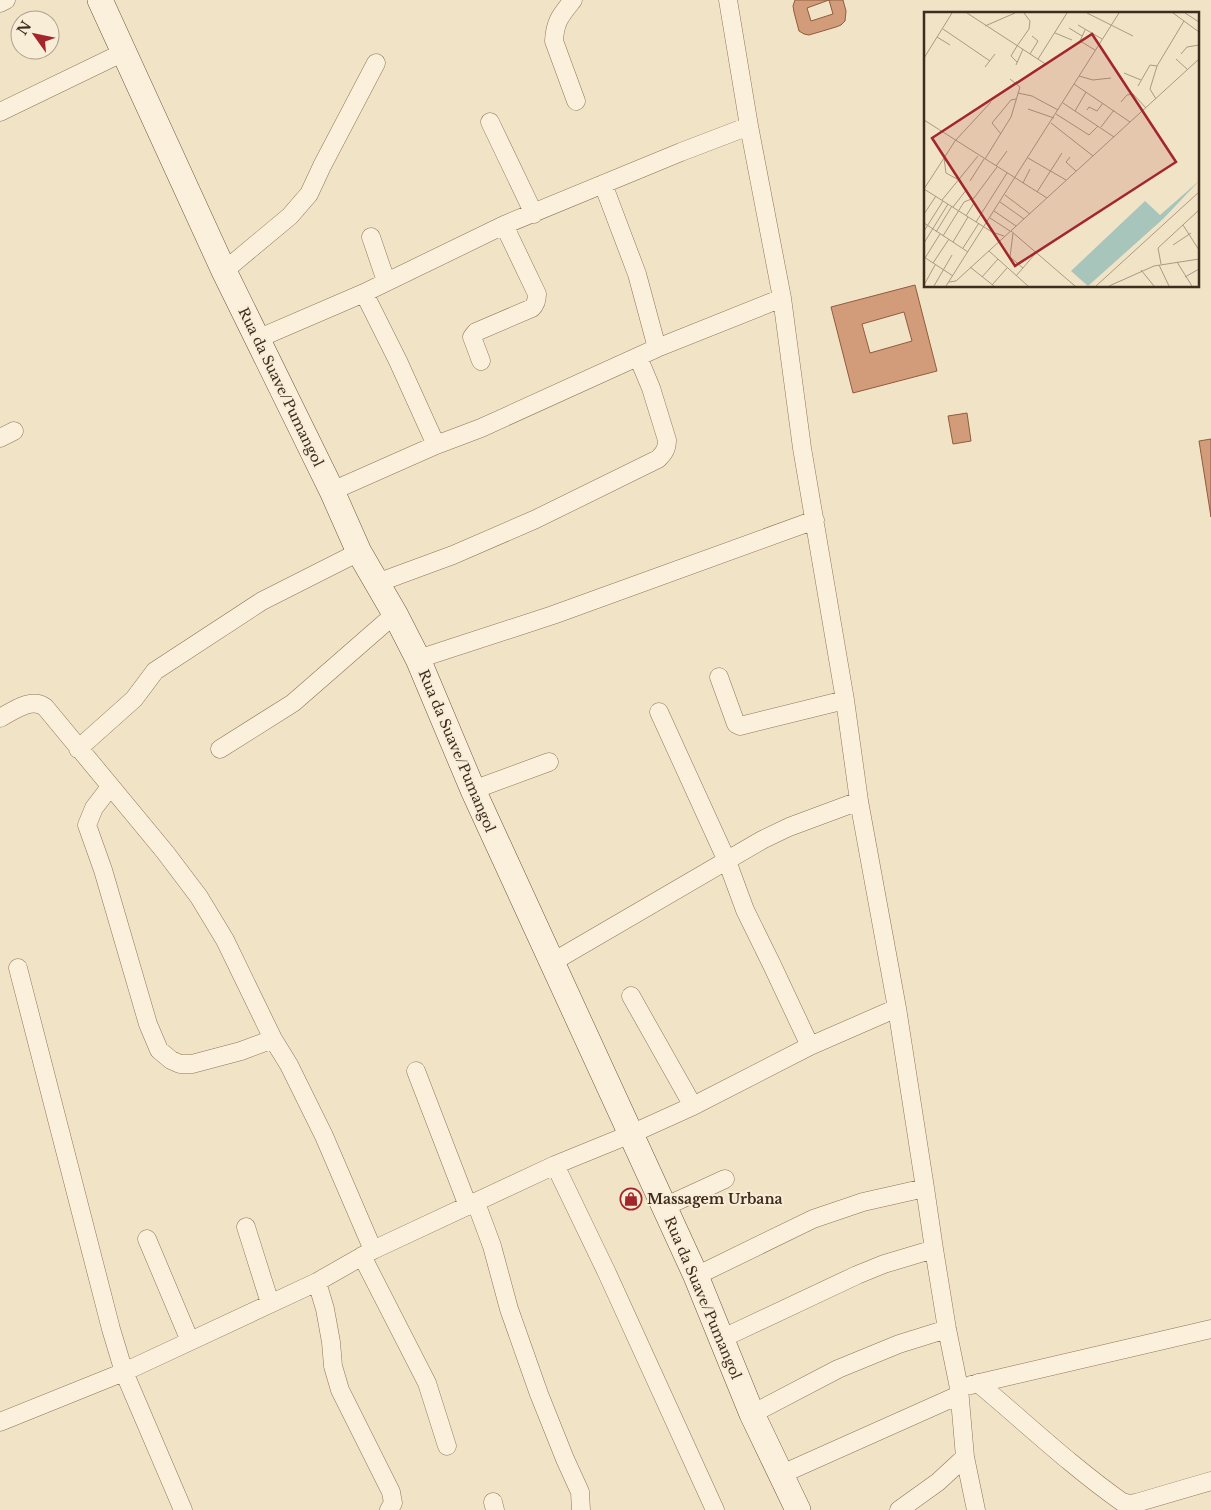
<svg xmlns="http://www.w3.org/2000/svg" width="1211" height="1510" viewBox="0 0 1211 1510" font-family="'Libre Baskerville',serif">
	<rect width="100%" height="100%" fill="#f1e3c6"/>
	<!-- building -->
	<path fill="#d29c7a" stroke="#905c3e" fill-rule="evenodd" d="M795,0H843L846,11L845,21L841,25L836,27L809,35L804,34L799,31L794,12L793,6ZM829,0L833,14L811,21L807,8Z
		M915,285L937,371L853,393L831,307ZM904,312L912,341L870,353L862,324Z
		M967,413L971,441L953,444L948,416Z
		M1211,439V517L1199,441Z"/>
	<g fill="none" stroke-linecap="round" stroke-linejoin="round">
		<!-- street casing -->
		<g stroke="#8f745a" stroke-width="19">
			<path id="street" d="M573,0C561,15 555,21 554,41L576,101
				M728,0L749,126L782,298L802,448L845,700L859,801L897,1008L925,1188L934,1249L947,1329L959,1388L965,1457L976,1510
				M0,3L6,0
				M0,112L124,52
				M490,122L534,214
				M603,184L637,274L657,348
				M371,237L386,281
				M224,271L290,216L309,194L322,166L376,63
				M364,293L398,361L436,445
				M257,339L364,293L504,225L681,152L749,126
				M481,361L472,337L476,332L532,308C536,304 537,300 537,294L504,225
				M0,438L14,431
				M332,491L436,445L481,428L657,348L782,298
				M377,583L453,555L536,519L658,459C664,453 667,449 667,440L651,388L638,357
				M418,659L553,615L815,520
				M719,677L736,724L740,726L845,700
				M659,712L727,861L745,910L772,965L810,1046
				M0,718C13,711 31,697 45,707L165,852L199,897L225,940L273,1039L289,1065L324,1136L373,1250
				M78,749L134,699L155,671L262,601L359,552
				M220,749L293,703L395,614
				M110,787L94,808L87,825L103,870L148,1024L159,1050L171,1060L180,1064H192L241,1051L273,1039
				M473,790L549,762
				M551,963L762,840L789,827L859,801
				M18,968L111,1329L124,1372L183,1510
				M631,996L693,1106
				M416,1071L468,1206
				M555,1165L607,1273L715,1510
				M476,1203L492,1246L509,1309L539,1394L565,1459L580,1492L581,1510
				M664,1207L725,1179
				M246,1227L270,1303
				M147,1239L190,1341
				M362,1256L427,1383L447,1446
				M696,1276L813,1219L863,1202L925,1188
				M317,1282L325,1309L331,1342L333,1366L340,1390L391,1492L393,1503L389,1510
				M721,1339L857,1275L884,1264L934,1249
				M978,1383C1026,1423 1071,1466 1122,1502L1129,1504L1136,1503L1211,1481
				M971,1385L1211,1329
				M752,1414L838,1369L899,1344L947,1329
				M0,1422L124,1372L317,1282L373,1250L555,1165L631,1134L693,1106L810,1046L897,1008
				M782,1474L959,1395
				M493,1502L495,1510
				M899,1510L938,1482L965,1457"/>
		</g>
		<!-- secondary casing -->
		<g stroke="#71553d" stroke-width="26">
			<path id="secondary" d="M100,0L224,271L332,491L359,552L395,614L418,659L473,790L696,1276L752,1414L798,1510"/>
		</g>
		<!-- street -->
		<use href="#street" stroke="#fbf0db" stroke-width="18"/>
		<!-- secondary -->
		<use href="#secondary" stroke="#fbf0db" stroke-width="25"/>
	</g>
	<!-- icons -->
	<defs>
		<g id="shop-ring" transform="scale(1.125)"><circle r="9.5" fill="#f8edd7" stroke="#a2262b" stroke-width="1.5"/><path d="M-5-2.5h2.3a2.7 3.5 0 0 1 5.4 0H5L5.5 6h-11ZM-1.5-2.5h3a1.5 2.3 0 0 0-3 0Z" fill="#a2262b"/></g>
	</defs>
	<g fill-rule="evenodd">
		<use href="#shop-ring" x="631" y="1199"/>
	</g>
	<g text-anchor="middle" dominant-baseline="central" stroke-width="4" stroke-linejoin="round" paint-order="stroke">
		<!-- street labels -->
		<g font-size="14" fill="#3e2d1f" stroke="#f8edd7">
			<text transform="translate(281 387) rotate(64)">Rua da Suave/Pumangol</text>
			<text transform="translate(457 751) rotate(67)">Rua da Suave/Pumangol</text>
			<text transform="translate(703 1298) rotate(67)">Rua da Suave/Pumangol</text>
		</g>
		<!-- poi labels -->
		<g font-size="14" font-weight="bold" fill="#3e2d1f" stroke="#f8edd7" text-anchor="start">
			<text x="647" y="1199">Massagem Urbana</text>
		</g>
	</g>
	<!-- overview -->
	<g transform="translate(924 12)">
		<rect width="275" height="275" fill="#f1e3c6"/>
		<path d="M275,169L239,207L164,274L147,259L221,189L236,203Z" fill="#a8c5bb"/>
		<path fill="none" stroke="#a99a83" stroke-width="1" d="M43,1L123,53M163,1L209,24M249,1L275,20M261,1L275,10M154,13L178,27M61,14L91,1M145,16L158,24M19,17L66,49M161,18L156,29L171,38M131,21L148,28M13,25L26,33M93,34L105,17L106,9L100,1M93,34L87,44L93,50M106,42L114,29L108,24M257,42L263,35L275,33M0,46L28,1M114,47L143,1M252,47L264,58M92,53L99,37M61,55L71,42M200,61L217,68M155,64L169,68L187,66M150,72L206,110M214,74L226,53L233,54M94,81L108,84L134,98M232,87L226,77L233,54L260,9M197,90L203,83L209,82L222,96M139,91L190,125M104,97L130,106M163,98L165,95L173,99L179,91M151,99L162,80M132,102L165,123L174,114M0,108L123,186M127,111L169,144M177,115L190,98M77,122L68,111L87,88L92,87M146,145L142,150L152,159M20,146L22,161L33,167M104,146L142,168M61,147L87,105L96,75L86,67M72,154L83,139M46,169L60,147M99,171L106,157M0,177L31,129L67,90M0,177L68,220L80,224M113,180L138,141M81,183L106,202M18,188L54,144M76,190L100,207M29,195L43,177M70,199L92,214M0,202L12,184M42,204L50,191M66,206L86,219M52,210L83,161M0,211L44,240M259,213L275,238M0,219L19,189M87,219L151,274M12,220L28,194M89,221L86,245L99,256M19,224L40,190L50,186L73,155M29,230L44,205M0,231L24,192M249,233L267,221M39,236L55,211M65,239L104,274M0,245L29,264M1,246L16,222M253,250L268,274M9,251L25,227M237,252L234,236L275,198M235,253L245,274M46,255L70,274M217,258L230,274M92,264L111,242M58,265L74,247M261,265L275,257M25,270L32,269L275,47M0,273L11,253M68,273L83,256M10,274L28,243M22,274L195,1M172,274L275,180M185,274L230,254L275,247"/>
		<path fill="#a2262b" fill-opacity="0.15" stroke="#a2262b" stroke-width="2.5" d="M168,22L252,150L91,254L8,126Z"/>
		<rect width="275" height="275" fill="none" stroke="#3e2d1f" stroke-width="2.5"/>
	</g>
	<!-- north arrow -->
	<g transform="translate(35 35) rotate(303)"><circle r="24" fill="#f8edd7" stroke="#aea08d"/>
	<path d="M0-4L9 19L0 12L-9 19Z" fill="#a2262b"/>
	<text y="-8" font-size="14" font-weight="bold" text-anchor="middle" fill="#3e2d1f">N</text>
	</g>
</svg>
